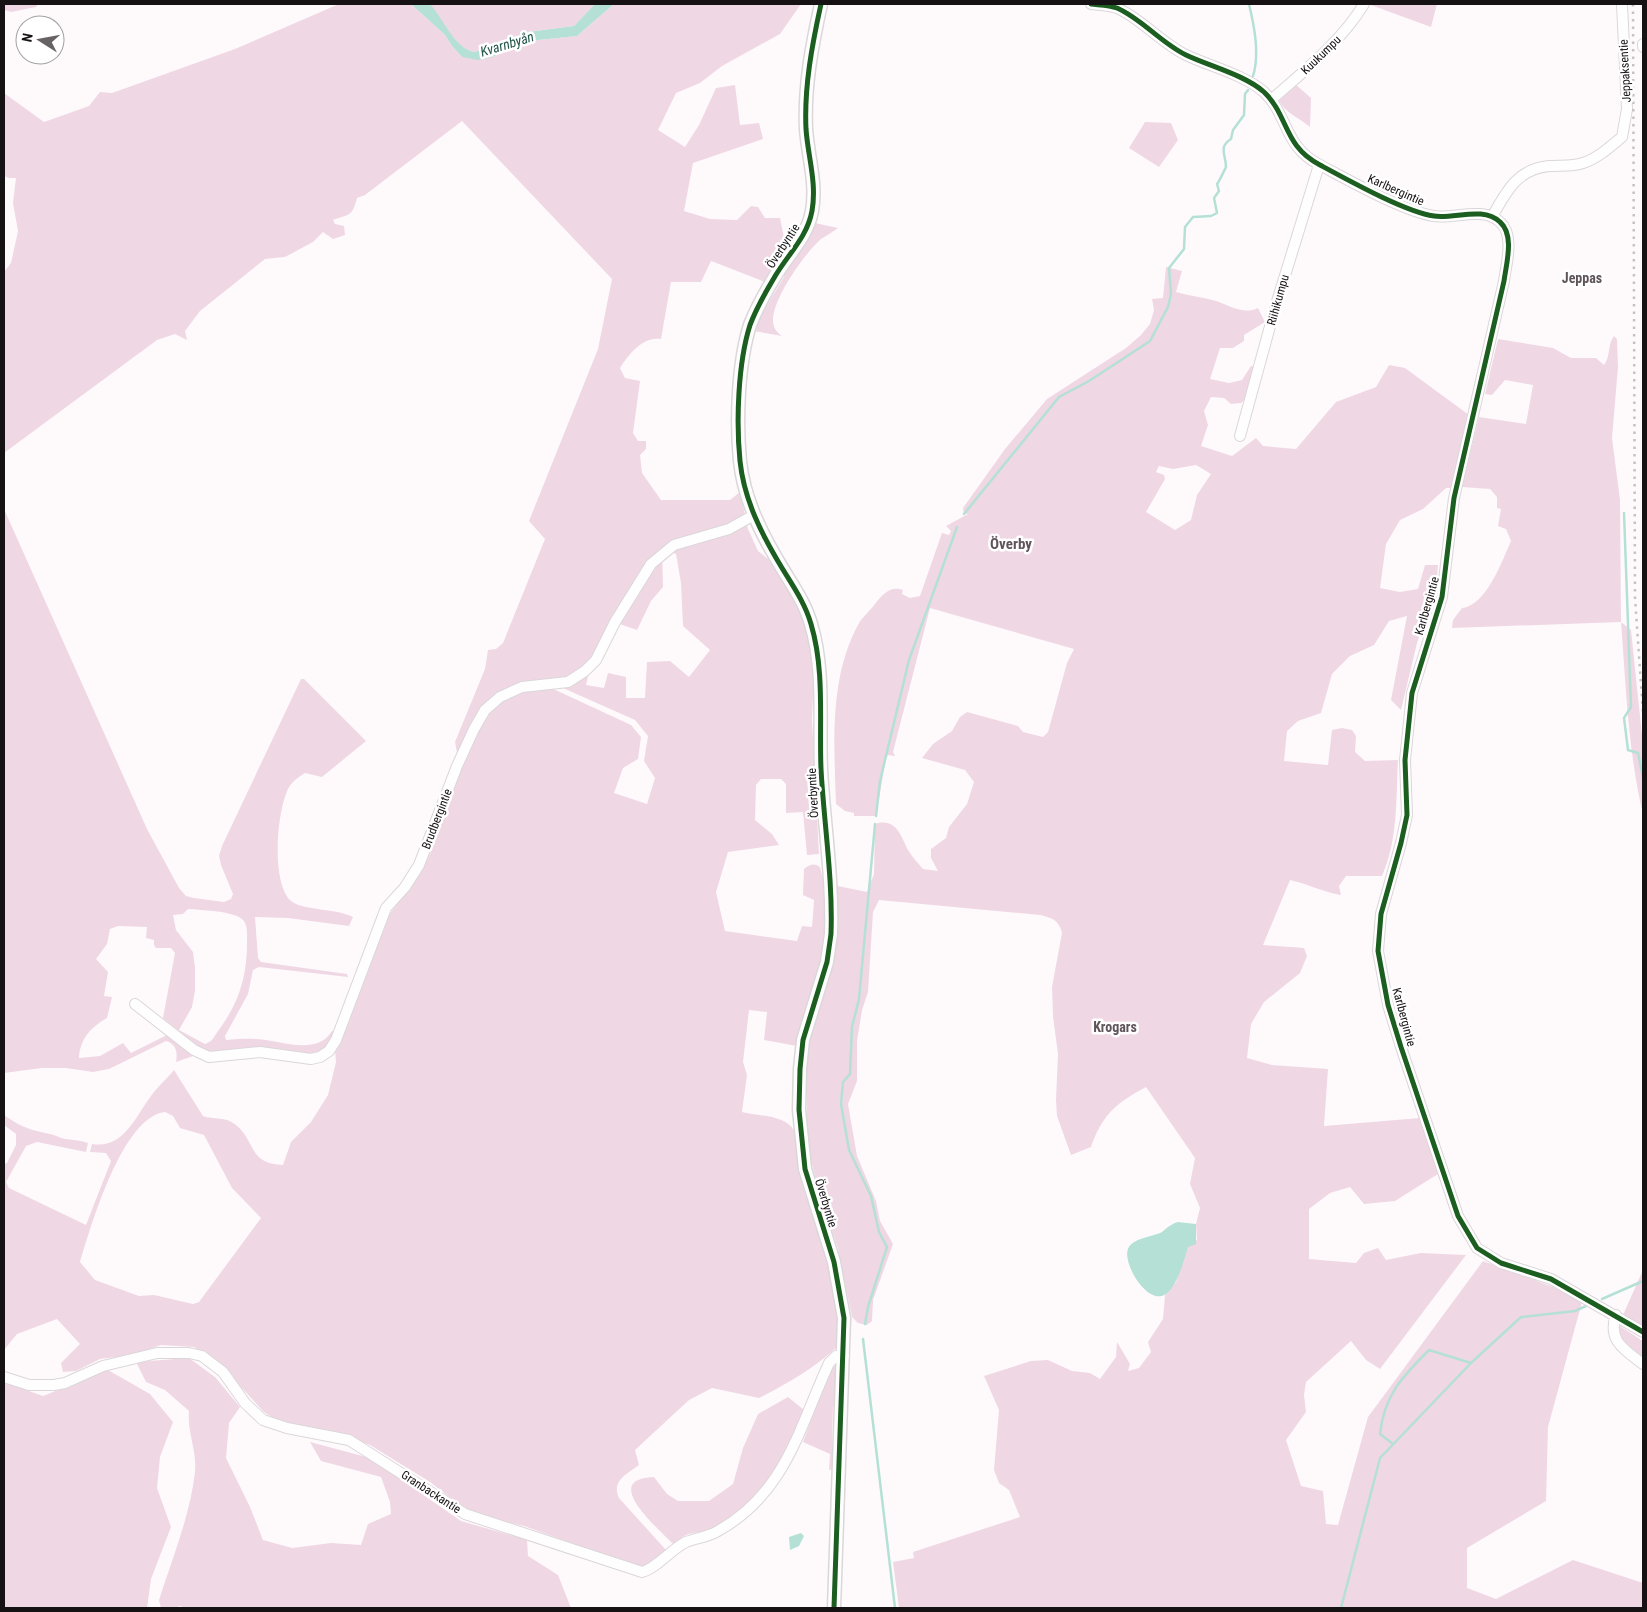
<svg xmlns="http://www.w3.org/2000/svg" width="1647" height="1612" viewBox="0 0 1647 1612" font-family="'Roboto Condensed',sans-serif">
	<rect width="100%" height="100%" fill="#fefafc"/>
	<!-- green -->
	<path fill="#f0d7e4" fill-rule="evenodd" d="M4,4H38L36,7L11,12L4,10Z
		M339,4H411L445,35L452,46L462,57H492L529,41L577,36L614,4H801L780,34L722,66L700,83L676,93L658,130L685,147L699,125L716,88L735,85L740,125L759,123L763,139L693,163L684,211L710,219L737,220L751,206L758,207L765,218H780L787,252L765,282L711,261L701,282H671L661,339C643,336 629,354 620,368L625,378L640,381L633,433L638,441H646V449L640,455L642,473L661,500H730L740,492L748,529L758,551L768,559L797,605L807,632L814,675L812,719L819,854L807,855L803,812L786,813V784L781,779H761L756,785L755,820L772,834L779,845L728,852L716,892L725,931L797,941L802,926L812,927L814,900L803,895L804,869C810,864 814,863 820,867C838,927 813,989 797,1046L764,1040L767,1012L749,1010L743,1062L747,1075L742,1112C757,1116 787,1115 794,1131C800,1142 796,1164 800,1177C816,1233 842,1287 837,1347C816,1367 785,1385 759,1398L712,1388L689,1400L635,1450L639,1465C627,1474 611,1481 619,1498L666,1550L647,1566L638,1567L524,1526L470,1513L430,1482L370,1445L328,1430L279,1422L264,1412L216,1360L194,1347L161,1345L132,1355L100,1359L76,1371L63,1372L61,1363L80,1344L57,1319L17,1334L4,1350V1164L7,1163L16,1145V1134L4,1125V1115C21,1127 30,1130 50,1134C55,1135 60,1138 65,1139C74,1140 79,1140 88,1143L86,1152L37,1142L26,1146L6,1182L9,1188L86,1225L111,1161L106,1153L90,1152L92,1144C124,1149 135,1117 151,1096C157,1087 167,1079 174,1070L203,1116C214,1120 225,1116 236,1125C256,1141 248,1164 283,1165L291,1142L311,1122L328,1095L336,1062L335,1050L388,916L412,885L430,854L460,769L455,742L485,669L488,650L496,649L503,643L545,539L529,521L598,349L612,279L462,121L365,195L357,198C352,218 348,214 333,220L335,224L344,226L345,235L333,239L323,232L313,242L285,257L265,259L200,311L185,331L187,340L175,334L157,340L4,453V272L11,263L18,231L13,203L16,178H9L4,176V93L44,122L89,106L100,92L112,93L235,49ZM662,548L676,554L681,583L683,626L710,650L689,677L670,661L647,662L645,698H626V677L608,673L604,688L586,685L589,672L569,687L563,688L635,720L648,736L644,761L655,778L647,804L614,793L623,768L638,759L641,737L631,725L549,687L584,667L594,657L611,621L637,630L651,601L663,587ZM165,1112L173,1116L180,1128L204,1135L232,1188L261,1218L199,1302L193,1304L154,1295L139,1296L95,1280L80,1262C91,1226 122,1117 165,1112Z
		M430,4H595L574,26L528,32L475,52C455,50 442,19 430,4Z
		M1368,4H1437L1431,27Z
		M1295,84L1311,98L1310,127C1298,117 1287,114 1279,101Z
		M1145,122L1171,123L1178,140L1159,167L1129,148Z
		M815,223L838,228C833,232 827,235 821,239C805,253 773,298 773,320C773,327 776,332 782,336L754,331L757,322L784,277V271L808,240Z
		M1166,267L1182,271L1176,292C1189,296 1203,297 1216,301C1231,306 1243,315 1258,308L1265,322L1244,335V341L1233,348H1220L1210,379L1229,383L1242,380L1251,366L1255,367L1248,397L1241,403L1231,404L1224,398L1211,397L1204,411L1208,425L1201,446L1232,456L1256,438L1263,446L1296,449L1336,402L1376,387L1389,365L1405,368L1469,415L1451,488H1446L1423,509L1400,520L1386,544L1380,588L1400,592L1418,589L1425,565H1438L1436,588L1417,643L1401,710L1391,700L1407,616L1389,621L1374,645L1350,656L1332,674L1321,713L1298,721L1287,731L1284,761L1328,765L1332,730L1342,728L1352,730L1356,736L1355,752L1365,761L1398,760C1396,799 1398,840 1382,876H1346L1339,886L1341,895C1323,892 1308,884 1290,880L1263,945L1304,948L1307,956L1300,973L1264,1002L1251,1024L1247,1058L1272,1065L1328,1069L1324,1126L1420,1118L1438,1174L1395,1201L1364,1204L1350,1187L1330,1193L1309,1209V1259L1356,1263L1364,1253L1378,1248L1386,1260L1421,1253L1466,1255L1380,1369L1366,1360L1351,1341L1306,1382L1304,1395L1306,1412L1286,1440L1301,1486L1323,1491L1326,1524L1338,1525L1368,1417L1483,1261L1553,1287L1582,1302L1548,1427L1546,1501L1467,1548V1588L1496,1599L1573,1560L1643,1583V1608H899L893,1562L914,1558L913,1552L1020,1517L1009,1490L999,1483L994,1470L999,1410L984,1376L1031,1361L1048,1360L1072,1371L1090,1373L1100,1379L1116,1357L1117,1342L1130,1364L1128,1371L1139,1368L1151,1352L1148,1342L1163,1319L1165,1295L1176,1282L1188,1246L1197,1240L1196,1224L1200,1208L1190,1184L1195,1158L1146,1087C1116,1103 1102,1115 1091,1147L1071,1155L1057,1116L1056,1100L1058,1054L1053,1017L1052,987L1062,933C1059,920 1052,918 1040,915L879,900L873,912L868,992L862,1010L857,1041V1081L848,1104L857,1156L876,1201L880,1221L893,1244L873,1300L872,1321L867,1325L858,1323L852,1317L838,1248L819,1193L811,1160L807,1121V1045L835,956L838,923L833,885L867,892L874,874L875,824C896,817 901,836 908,850C912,857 918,863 923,869L938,871L931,858V849L946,838L949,827L967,804L974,782L965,770L922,758L933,744L952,731L960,717L967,712L1018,726L1023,732L1043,737L1048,732L1067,663L1074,649L930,608L893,752L895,756L888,755L886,758L876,816H854V813L845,811L836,804C834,745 829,678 858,625C862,617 870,611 875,604C882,595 890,585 903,590L902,594L910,598L920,596L942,533L949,535L951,531L946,526L968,514H964L963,508L1005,449L1047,399L1126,348L1141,335L1150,324L1154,310L1152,299L1163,298ZM1196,465L1211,474L1197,495L1191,520L1175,530L1146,512L1165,479L1164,475L1156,472L1159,466L1173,469Z
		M1614,336L1617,339L1618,367L1612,438L1620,500L1621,622L1631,630L1643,745V814C1628,751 1626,687 1621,622L1452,628L1453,620L1462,608C1486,606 1502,561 1511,541L1506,529L1498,526L1501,509L1497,508V497L1490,489L1462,487L1479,417L1526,424L1533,385L1505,380L1492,395L1485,394L1498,339L1553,348L1571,358H1596L1604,365C1611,356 1607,345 1614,336Z
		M4,509L147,829L179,888L186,896L194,898L224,902L231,899L233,894L221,865L219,856L222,846L301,679H304L366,741L322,777L305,773C299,777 292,781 288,789C277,812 271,880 290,900C301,911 336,908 353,917L349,926L288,918L255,917L258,958L261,962L347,974L348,977L259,967L253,970L248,994L225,1036L226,1040C239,1039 252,1038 266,1040C287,1043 318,1054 332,1031H335C329,1046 325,1051 310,1055L206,1053L163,1018L175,953L171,948H156L154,945V940L146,938L147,927L118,926L110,929L107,944L96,959L108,972L104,996L112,997L107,1018C91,1027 80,1039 79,1058L100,1056L123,1043L131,1053L167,1035L196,1055L176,1062C178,1052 176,1044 166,1041L109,1069L93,1072L66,1068H42L4,1073ZM188,909C199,910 236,911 243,920C248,925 247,935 247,942C247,977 239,1003 218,1031C213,1038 213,1041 205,1044L179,1030L192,1007L195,991V968L193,952L176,930L173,915L183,914Z
		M1643,1270V1327L1623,1315Z
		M1618,1325L1643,1341V1360L1627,1347L1615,1331Z
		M189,1358L215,1377L240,1407L229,1423L226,1458L250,1507L263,1540L292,1548L331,1543L361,1545L368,1524L391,1514L390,1502L381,1477L321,1461L310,1442L370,1458L461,1521L527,1540L528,1556L558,1575L571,1608H187L179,1606L176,1608H161L159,1600C172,1559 190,1516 195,1472C197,1450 187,1433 189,1411L165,1390L146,1382L136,1362Z
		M836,1366L837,1393L833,1408L832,1436L833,1469L829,1470L830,1454L803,1442L830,1369Z
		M108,1370L150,1394L173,1422L160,1457L157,1488L171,1527L151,1579L147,1608H4V1382L43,1396Z
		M788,1397L804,1410C782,1461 766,1498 716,1528C707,1533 695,1531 686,1535C682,1537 677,1541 673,1544C659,1529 599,1479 654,1477L667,1494L678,1501H709L733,1484L743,1448L758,1414Z"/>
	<!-- water -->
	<path fill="#b4e0d5" d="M411,4H430C444,19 454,49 475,52L528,32L574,26L595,4H614L577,36L529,41L492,57L478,60L462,57L452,46L445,35Z
		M1178,1222L1196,1224V1244L1188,1247C1184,1260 1178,1285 1166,1294C1148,1307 1122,1263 1128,1249C1132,1238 1152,1237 1162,1232C1167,1228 1171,1224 1178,1222Z
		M801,1533L804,1536L799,1546L790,1550L789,1537Z"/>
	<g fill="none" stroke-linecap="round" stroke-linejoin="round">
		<!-- stream -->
		<path stroke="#b4e0d5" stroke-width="2.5" d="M1249,4C1254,25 1260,54 1253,76
			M1624,513L1631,707L1624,718L1628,750L1638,753L1643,778
			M964,514L1059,397L1089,381L1150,341L1168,307L1171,294L1169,268L1184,249L1185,227L1193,217L1211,216L1217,213L1214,198L1219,191L1217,184C1219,182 1225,169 1226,167C1226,155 1218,147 1231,139L1233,130L1244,115L1245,94L1248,90
			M876,816L880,781L909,660L957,527
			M1602,1299L1643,1281
			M865,1324L868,1307L887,1247L879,1232L871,1196L849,1150L841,1104L843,1082L850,1074L852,1027L859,999L875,824
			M863,1339L895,1608
			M1393,1444L1380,1434C1384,1395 1403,1376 1429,1350L1471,1363
			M1341,1608L1380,1458L1471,1363L1521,1317L1575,1311L1586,1306"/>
		<!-- minor casing -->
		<g stroke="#dbd7d9" stroke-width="12">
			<path id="minor" d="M1091,4C1099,5 1109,5 1117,8C1142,19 1161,43 1186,55C1209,66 1245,75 1264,92C1289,116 1283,146 1320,165C1348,180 1405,212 1434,216C1455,219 1483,206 1500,222C1515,235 1506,265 1504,281L1454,498L1442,597L1412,693L1405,760L1407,815L1401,843L1381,914L1378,951L1388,1005L1401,1047L1458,1216L1477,1248L1501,1263L1551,1279L1643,1332
				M1643,44V47
				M1271,100C1304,71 1341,42 1364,4
				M1492,217C1506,192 1517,169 1549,166C1560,165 1572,167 1583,163C1598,158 1610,147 1622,137L1627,109L1622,4
				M1240,436L1275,308L1319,165
				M135,1004L194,1050L209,1057L260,1052L311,1059L320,1057L329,1051L336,1040L386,908L405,887L419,865L457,766L474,729L485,710L500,697L522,687L568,682L585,671L596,660L615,622L651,564L674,545L729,529L754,515
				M1616,1315C1607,1341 1625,1350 1643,1364
				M4,1377L29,1385H54L65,1383L103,1366L157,1353H189L202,1356L223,1372L245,1403L263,1420L287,1428L349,1440L465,1514L642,1572C657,1568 670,1550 686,1542C696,1538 708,1537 718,1531C786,1493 799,1428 829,1363L836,1356H844"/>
		</g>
		<!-- tertiary casing -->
		<g stroke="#dbd7d9" stroke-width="15">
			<path id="tertiary" d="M821,4C812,45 804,87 806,129C808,157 817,183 812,211C807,238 787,255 774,278C765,293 756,309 750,325C738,363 736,421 740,461C744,500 762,535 782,568C793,586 805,603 811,624C825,671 819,721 821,769C824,824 833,879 831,934L827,962L803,1040L800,1069L799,1110L805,1169L834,1262L844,1318L834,1608"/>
		</g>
		<!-- minor -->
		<use href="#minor" stroke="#fffeff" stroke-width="10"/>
		<!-- tertiary -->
		<use href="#tertiary" stroke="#fffeff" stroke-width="12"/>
		<!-- rail -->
		<path stroke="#c3c3c3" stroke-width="2.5" stroke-dasharray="2.5 5" stroke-linecap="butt" d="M1633,4L1635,598L1643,713"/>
		<!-- cycleway casing -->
		<g stroke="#fff" stroke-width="8">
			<path id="cycleway" d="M821,4C812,45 804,87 806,129C808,157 817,183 812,211C807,238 787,255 774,278C765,293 756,309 750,325C738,363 736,421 740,461C744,500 762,535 782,568C793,586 805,603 811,624C825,671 819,721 821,769C824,824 833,879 831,934L827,962L803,1040L800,1069L799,1110L805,1169L834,1262L844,1318L834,1608
				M1091,4C1099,5 1109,5 1117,8C1142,19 1161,43 1186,55C1209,66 1245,75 1264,92C1289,116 1283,146 1320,165C1348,180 1405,212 1434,216C1455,219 1483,206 1500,222C1515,235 1506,265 1504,281L1454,498L1442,597L1412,693L1405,760L1407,815L1401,843L1381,914L1378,951L1388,1005L1401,1047L1458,1216L1477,1248L1501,1263L1551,1279L1643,1332"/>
		</g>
		<!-- cycleway -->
		<use href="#cycleway" stroke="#1b5e20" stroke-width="5"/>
	</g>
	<g text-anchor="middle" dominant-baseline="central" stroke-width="5" stroke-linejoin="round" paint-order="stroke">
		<!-- street labels -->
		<g font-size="12" fill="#161113" stroke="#fff">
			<text transform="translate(1321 55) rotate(-44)">Kuukumpu</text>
			<text transform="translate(1625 71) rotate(-93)">Jeppaksentie</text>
			<text transform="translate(1396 190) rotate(24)">Karlbergintie</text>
			<text transform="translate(783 246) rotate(-57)">Överbyntie</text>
			<text transform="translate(1278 300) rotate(-74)">Riihikumpu</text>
			<text transform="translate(1427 606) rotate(-74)">Karlbergintie</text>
			<text transform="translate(813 793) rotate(-93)">Överbyntie</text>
			<text transform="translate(437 819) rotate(-69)">Brudbergintie</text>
			<text transform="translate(1404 1017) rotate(75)">Karlbergintie</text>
			<text transform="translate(826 1203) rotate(73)">Överbyntie</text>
			<text transform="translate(431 1492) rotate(33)">Granbackantie</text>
		</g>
		<!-- water labels -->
		<g font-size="14" font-style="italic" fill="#22564a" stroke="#fff">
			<text transform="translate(507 44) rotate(-17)">Kvarnbyån</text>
		</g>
		<!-- neighbourhood labels -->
		<g font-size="14" font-weight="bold" fill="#5f545a" stroke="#fff">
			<text x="1582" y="278">Jeppas</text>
			<text x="1115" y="1027">Krogars</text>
		</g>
		<!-- quarter labels -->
		<g font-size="15" font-weight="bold" fill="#5f545a" stroke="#fff">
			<text x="1011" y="544">Överby</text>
		</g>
	</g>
	<!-- border -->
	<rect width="1647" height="1612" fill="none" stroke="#161113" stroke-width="10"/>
	<!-- north arrow -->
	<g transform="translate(40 40) rotate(281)"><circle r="24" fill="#ffffff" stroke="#a2a0a1"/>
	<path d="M0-4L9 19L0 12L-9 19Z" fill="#676365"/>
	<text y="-8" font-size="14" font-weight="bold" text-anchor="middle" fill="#161113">N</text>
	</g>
</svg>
